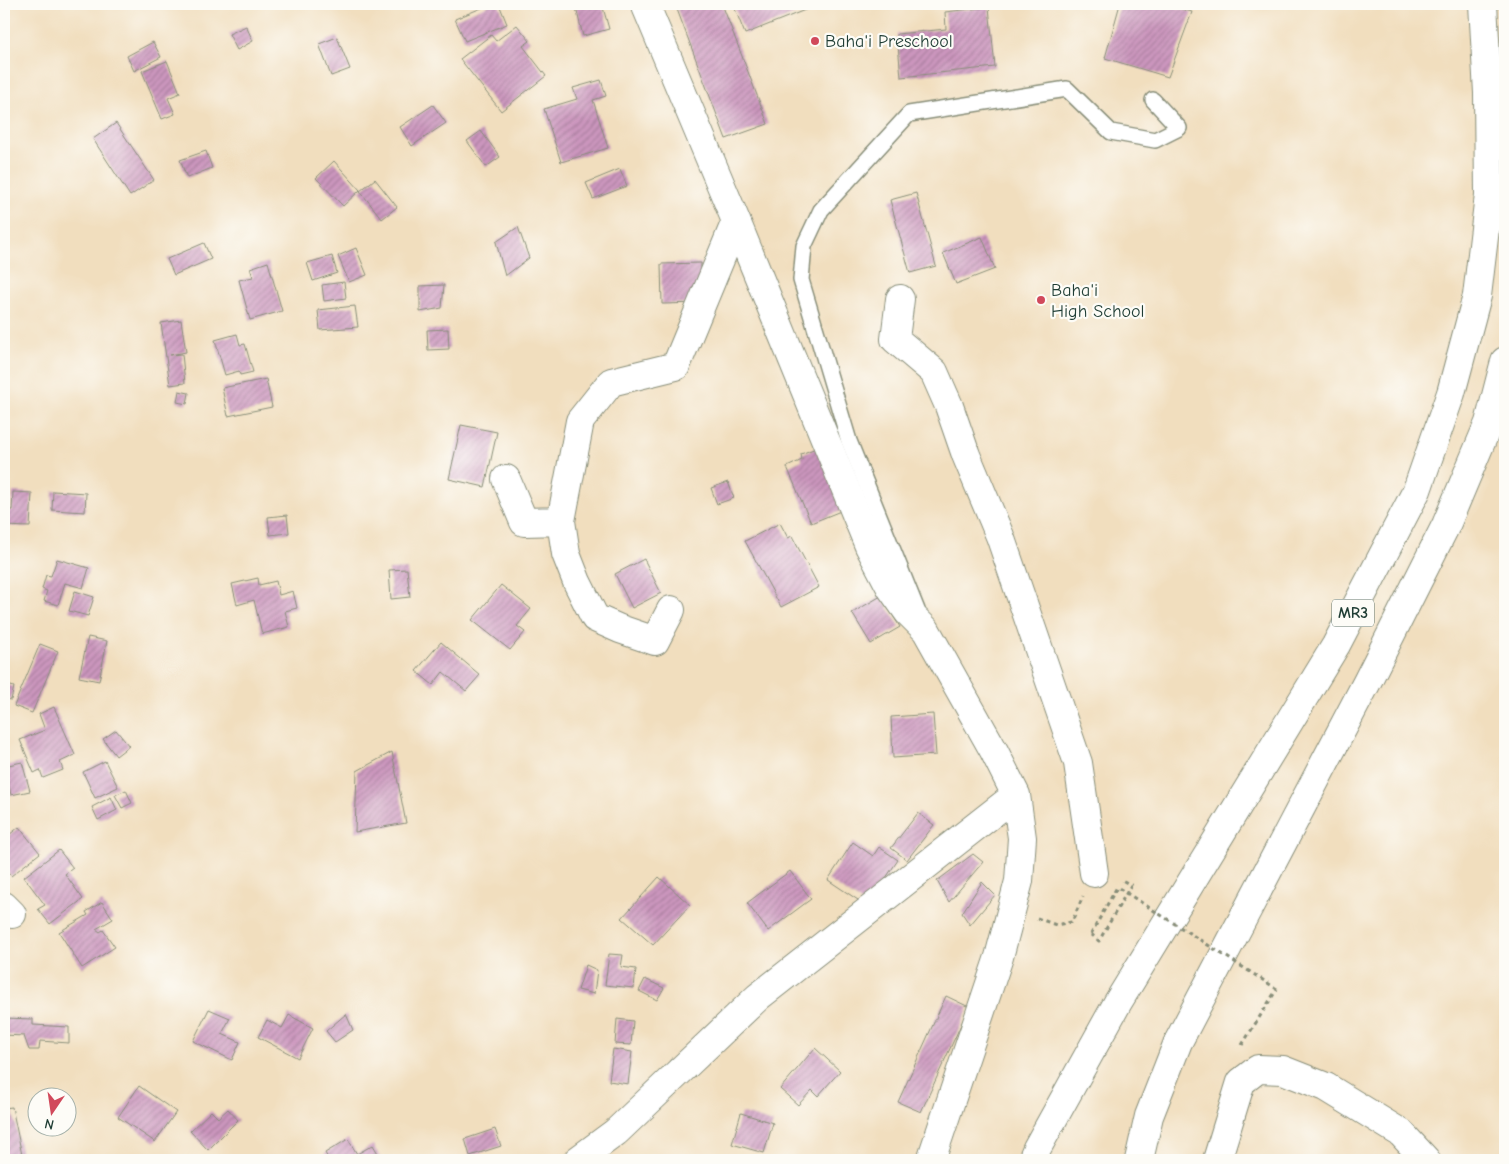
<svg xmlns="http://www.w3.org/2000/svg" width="1509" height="1164" viewBox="0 0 1509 1164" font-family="'Comic Neue',sans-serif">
	<defs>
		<pattern id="building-hatch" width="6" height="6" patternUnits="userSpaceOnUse" patternTransform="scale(1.25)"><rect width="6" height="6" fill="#cc96be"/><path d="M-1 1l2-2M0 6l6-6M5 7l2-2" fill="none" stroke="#a57c9b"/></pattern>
	</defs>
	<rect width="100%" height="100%" fill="#fdfcf7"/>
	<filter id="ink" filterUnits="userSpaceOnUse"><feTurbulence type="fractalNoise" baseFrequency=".02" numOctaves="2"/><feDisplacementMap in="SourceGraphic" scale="10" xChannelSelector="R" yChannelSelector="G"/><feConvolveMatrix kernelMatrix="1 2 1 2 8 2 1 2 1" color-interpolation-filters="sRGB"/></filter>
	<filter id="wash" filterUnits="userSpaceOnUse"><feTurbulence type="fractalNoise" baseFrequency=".0096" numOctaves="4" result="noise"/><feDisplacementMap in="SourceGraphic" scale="20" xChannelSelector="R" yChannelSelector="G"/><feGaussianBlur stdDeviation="1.12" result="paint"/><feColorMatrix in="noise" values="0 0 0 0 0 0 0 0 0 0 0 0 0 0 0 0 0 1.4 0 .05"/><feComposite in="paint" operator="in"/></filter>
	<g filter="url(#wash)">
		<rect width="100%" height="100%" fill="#f1debe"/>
		<g id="blocks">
			<!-- building -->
			<path fill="url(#building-hatch)" d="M491,4H499L507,24L465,41L455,19Z
				M575,4H602L609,29L583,36Z
				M675,4H722L768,124L726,139Z
				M733,4H820L745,34Z
				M1120,4H1165L1192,12L1168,77L1105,58Z
				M989,7L995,67L901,77L897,34L946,29L945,12Z
				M517,25L530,41L523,46L546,76L501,111L460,59L491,35L496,41Z
				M246,26L253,41L237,50L229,34Z
				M337,37L350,69L331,76L319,44Z
				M153,42L161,57L134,71L127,56Z
				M167,61L180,93L168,98L175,114L162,119L142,71Z
				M601,80L606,96L593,100L608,148L561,162L544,109L577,99L573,88Z
				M433,105L446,123L412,146L400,127Z
				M116,123L154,180L130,196L93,139Z
				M481,131L500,157L486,167L467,141Z
				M206,151L212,168L187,178L180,160Z
				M334,161L360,190L343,206L316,178Z
				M620,169L627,186L593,199L586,183Z
				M375,179L397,207L382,219L360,191Z
				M916,193L936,266L910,273L890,200Z
				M518,227L529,258L505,276L496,242Z
				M982,237L995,269L956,284L943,253Z
				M204,243L211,259L174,275L167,259Z
				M356,248L367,275L349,282L338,256Z
				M332,256L337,273L313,281L307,263Z
				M268,262L282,311L250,320L239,280L253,277L250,268Z
				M701,263V303L662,304L661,264Z
				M344,282L346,298L324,301L322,285Z
				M444,285L442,308L420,312V286Z
				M355,306L358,327L320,330L318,310Z
				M181,320L186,352L170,355L182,354L185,383L170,385L161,323Z
				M448,329L449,349L428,350L427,330Z
				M237,334L240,345L245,344L253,372L240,375L239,371L225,375L215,340Z
				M266,379L272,407L228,416L222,388Z
				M179,391L189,393L187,404L177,402Z
				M461,425L497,432L485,487L449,479Z
				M821,446L848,508L811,523L787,467L802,460L801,454Z
				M728,482L734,498L717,504L711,488Z
				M53,491L86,493L85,512L52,510Z
				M13,492L32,493L30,527L4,526V510H12Z
				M287,515L289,533L270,535L268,517Z
				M780,523L788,538L792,536L819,587L781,607L745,541Z
				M57,559L89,568L83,588L65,583L58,605L44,601L47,591L42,589L46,575L51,576Z
				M644,559L661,593L632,608L615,574Z
				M407,569L410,597L391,599L389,570Z
				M258,578L259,585L276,581L279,595L293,591L297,608L285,611L289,627L262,634L254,600L237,605L232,584Z
				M501,585L531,609L517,626L525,632L510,650L472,620Z
				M75,591L94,597L88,616L69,611Z
				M881,596L900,627L871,644L852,613Z
				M88,637L107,641L99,681L79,677Z
				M441,642L480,675L466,691L443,672L433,685L416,671Z
				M40,644L58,651L32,713L14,706Z
				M4,684L14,687L11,700L4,699Z
				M54,707L75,755L60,762L63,770L43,778L40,770L34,773L20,740L45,730L39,714Z
				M933,714L936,755L893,758L891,717Z
				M116,730L129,746L116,756L103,739Z
				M392,752L406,823L355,832L357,771Z
				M105,761L118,787L95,798L83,772Z
				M22,762L30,791L11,795L4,766Z
				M126,790L132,803L122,808L115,795Z
				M111,797L117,810L98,820L92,807Z
				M918,813L934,825L907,860L891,848Z
				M19,827L40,853L11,876L4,868V839Z
				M853,842L873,856L879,847L898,860L867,906L828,880Z
				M59,850L73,868L65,874L83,899L50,924L38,909L45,905L24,877Z
				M973,854L983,862L949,902L937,881Z
				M790,871L811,899L768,931L747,903Z
				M659,877L690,905L653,945L622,918Z
				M982,882L995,895L970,925L962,913Z
				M102,902L113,919L96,929L100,932L103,930L115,947L82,968L59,932L88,915L86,912Z
				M609,954L623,955L621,967L636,969L634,988L605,985Z
				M586,965L597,970L594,994L578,990Z
				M645,979L664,988L657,1000L639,991Z
				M946,996L969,1007L921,1112L898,1102Z
				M209,1009L230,1018L222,1034L240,1042L232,1060L193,1041Z
				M346,1014L353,1030L335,1042L326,1031Z
				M289,1015L313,1028L298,1058L258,1037L267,1020L282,1028Z
				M4,1018L33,1019V1025L69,1027V1043L40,1041L39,1050H29L24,1036L4,1035Z
				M617,1019L633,1021L631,1045L615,1044Z
				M815,1048L840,1071L818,1096L812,1090L798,1105L780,1089Z
				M613,1049L632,1052L628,1084L609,1081Z
				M139,1086L176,1112L155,1142L118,1117Z
				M12,1107L23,1160H4V1108Z
				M228,1109L238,1120L208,1150L190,1131L211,1111L218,1118Z
				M741,1113L773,1123L764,1153L732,1144Z
				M495,1129L501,1146L470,1156L465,1139Z
				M348,1139L357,1154L373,1145L382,1160H329L325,1153Z"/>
		</g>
	</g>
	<g filter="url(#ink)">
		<use href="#blocks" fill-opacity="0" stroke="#888e79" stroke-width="1"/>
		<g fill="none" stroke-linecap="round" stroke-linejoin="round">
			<!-- lane casing -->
			<g stroke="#888e79" stroke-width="18">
				<path id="lane" d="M917,610L849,441L801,280L804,246L821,210L909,114L1067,89L1111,132L1155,140L1179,128L1153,100"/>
			</g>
			<!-- street casing -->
			<g stroke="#888e79" stroke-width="30">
				<path id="street" d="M645,4L736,221L869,546L891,588L908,612L926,630L994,751L1016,795L1022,838L1019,881L999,957L931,1160
					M900,299L895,339L934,372L949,406L966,455L1000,536L1078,763L1094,873
					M506,479L524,522L561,521L580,421L611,382L676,366L736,221
					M561,521L566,554L577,582L595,618L620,629L655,641L671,610
					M4,906L12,914
					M578,1160L616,1132L758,997L1016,795
					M1217,1160L1241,1082L1258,1069L1283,1070L1326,1087L1401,1133L1426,1160"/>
			</g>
			<!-- highway casing -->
			<g stroke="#888e79" stroke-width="30">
				<path id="highway" d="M1032,1160L1037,1148L1118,1002L1336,645L1417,490L1451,393L1477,296L1489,195L1488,93L1483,4
					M1139,1160L1149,1116L1178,1042L1367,682L1446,525L1489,423L1505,361"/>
			</g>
			<!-- path -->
			<path stroke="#888e79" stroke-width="3" stroke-dasharray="4 4" stroke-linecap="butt" d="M1037,918L1056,925L1072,922L1083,896
				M1091,934L1099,941L1131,885L1120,879
				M1242,1045L1277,989"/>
			<!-- lane -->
			<use href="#lane" stroke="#fff" stroke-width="15"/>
			<!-- street -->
			<use href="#street" stroke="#fff" stroke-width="28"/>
			<!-- highway -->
			<use href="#highway" stroke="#fff" stroke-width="28"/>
			<!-- path-bridge -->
			<path stroke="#888e79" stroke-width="3" stroke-dasharray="4 4" stroke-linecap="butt" d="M1091,934L1117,887L1277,989"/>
		</g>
	</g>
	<!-- markers -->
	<g fill="#d1495b" stroke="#fdfcf7" stroke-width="2">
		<circle cx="815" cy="41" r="5"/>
		<circle cx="1041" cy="300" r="5"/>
	</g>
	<g text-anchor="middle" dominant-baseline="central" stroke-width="4.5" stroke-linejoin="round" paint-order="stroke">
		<!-- shield labels -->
		<rect fill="#fdfcf7" stroke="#62766e" stroke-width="1" x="1332" y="599.5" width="42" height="27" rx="4"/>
		<g font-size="16" font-weight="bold" fill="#1f3d34">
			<text x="1353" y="613">MR3</text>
		</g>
		<!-- poi labels -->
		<g font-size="18" fill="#1f3d34" stroke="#fdfcf7" text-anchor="start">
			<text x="825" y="41">Baha'i Preschool</text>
			<text x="1051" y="290">Baha'i<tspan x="1051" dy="21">High School</tspan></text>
		</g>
	</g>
	<!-- margin -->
	<rect width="1509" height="1164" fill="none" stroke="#fdfcf7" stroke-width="20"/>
	<!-- north arrow -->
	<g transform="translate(52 1112) rotate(193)"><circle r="24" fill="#fdfcf7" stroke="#a4b0a9"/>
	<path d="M0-4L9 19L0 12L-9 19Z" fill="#d1495b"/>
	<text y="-8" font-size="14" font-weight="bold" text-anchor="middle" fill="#1f3d34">N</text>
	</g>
</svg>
